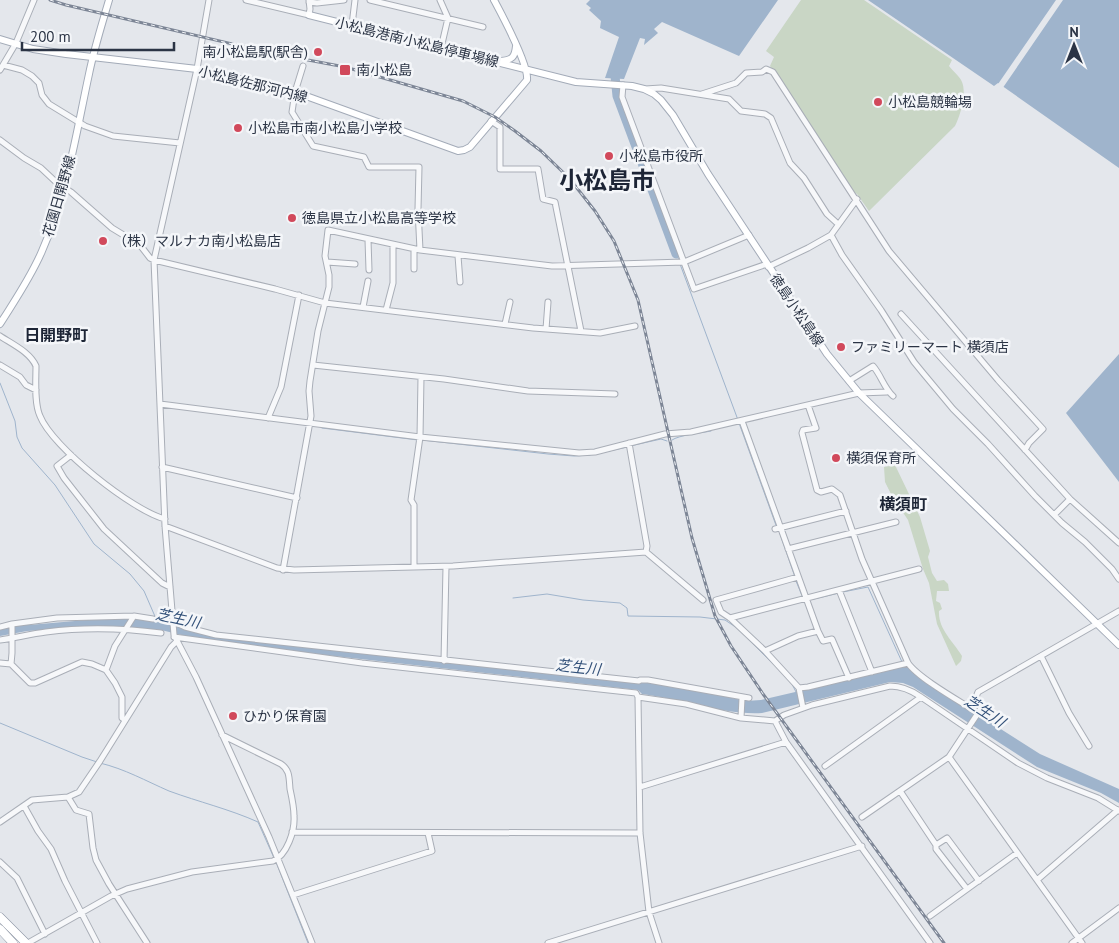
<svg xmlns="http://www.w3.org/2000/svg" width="1119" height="943" viewBox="0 0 1119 943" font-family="'PT Sans','Noto Sans JP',sans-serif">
	<rect width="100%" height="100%" fill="#e4e7ec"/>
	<!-- green -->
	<path fill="#c9d6c5" d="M801,0H864L952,60L949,66C953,71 960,77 962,82C967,94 960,116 955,126L869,211L857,194L854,192L770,66L774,57L766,51Z
		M895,465L920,517L930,551L928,557L932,573L937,581L944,580L948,584L949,591H937L936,601L940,603L942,609L939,611C938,629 953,641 962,656L961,661L956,666L937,624L929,583L923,569L908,520L892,496L885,482L884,467Z"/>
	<!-- water -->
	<path fill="#9fb4cc" d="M590,0H778L739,56L662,22L654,29L658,33L644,45L645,39L640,38L624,79L605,78L619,37L600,28L601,21L589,10L591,8L586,4Z
		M868,0H1119V168L998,83L994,86Z
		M1119,354V482L1066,413Z
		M109,618L163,621L181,627L228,638L637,683L640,681L677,686L746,701L761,700L907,666L985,719L1040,754L1119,789V803L1101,793L1037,767L913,687L903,683L890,682L762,713C721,715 682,699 642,694L638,690L325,655L190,637L161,630L87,627L27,631L0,636V629L22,624L29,625Z"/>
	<!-- pier -->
	<path fill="#e4e7ec" d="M1056,0H1063L1002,89L998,86L996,87Z"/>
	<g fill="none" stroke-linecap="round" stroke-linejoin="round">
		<!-- stream -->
		<path stroke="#9fb4cc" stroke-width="1" d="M676,254L679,260
			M680,264L738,420
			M0,383L15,421L17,437L22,448L55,485L94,544L130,574L144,591L157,621
			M739,423L777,528
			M322,428L418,440
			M422,440L548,454L574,456L590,455
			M672,440C679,435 701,433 711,431
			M630,446L661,439L667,441
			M596,454L627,447
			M779,531L795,577
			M796,581L803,598
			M843,592L868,587L902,662
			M513,598L547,594L583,600L620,603L627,608L628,616L700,617L725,620L737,628
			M814,599L839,593
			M740,631L783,674
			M791,682L796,692
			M0,723L82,757L97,762
			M100,763C125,769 146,781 169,791C199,802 229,809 258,822L274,858
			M276,862L308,943"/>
		<!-- river -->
		<path stroke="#9fb4cc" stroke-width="9" d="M615,76L617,96L676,254"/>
		<!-- minor casing -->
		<g stroke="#a9aeb7" stroke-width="7">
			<path id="minor" d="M209,0L197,69L154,260L165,526L174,635L196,677L269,837L312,943
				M246,0L309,15L310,9L309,0
				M370,0L483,27
				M440,0L448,18L441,48
				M309,2L317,3L344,0
				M352,25L355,0
				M3,65L22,70L32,76L39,83L42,95L49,104L85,126L113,136L180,143
				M303,66L295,92L292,112L313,146L364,157L369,167H419L418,209L420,250
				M0,70L16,43L34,0
				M623,85L622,97L694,289L767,264
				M645,89L661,88L729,99L741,111L765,114L771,118L790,163L804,178L827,214L838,224
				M702,94L736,83L746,73L762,72L766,69L773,72L889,251L998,380L1043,429L1029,443L1025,450
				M491,121L500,127V169H538L543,199L555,202L581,331
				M0,140L24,158L41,168L57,183L71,192L112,228L140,245L150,258L154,260L275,289L325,303L533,328L600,333L635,326
				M831,235L842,255L881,310L914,362L923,373L953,409L988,444L1035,496L1062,523L1085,542L1112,569L1119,579
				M368,240L369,270
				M458,256L460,282
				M327,262L355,264
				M768,267L808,248L831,235L857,199
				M414,269V249
				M363,307L368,281
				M386,310L393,283V245
				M901,314L1070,499L1054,515
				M505,324L510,302
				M546,329L548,302
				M0,336C12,344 30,352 36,366C36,380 34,403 40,416C52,447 133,511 165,519
				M0,365L20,377L26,385L36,390
				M313,365L444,379L528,391L615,394
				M849,381L873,366C881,375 884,388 893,396
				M160,404L420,437L579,453L595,452L665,434L691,432L859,393L887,392
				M808,405L816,428L803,430L802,433L817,490L821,492L832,489L840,495L862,559L908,663C918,678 961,702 978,713
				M268,418L281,387L299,295
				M742,421L818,631L823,641L832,639L849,678
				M629,443L647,546L646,552
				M71,455L57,466L64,478L104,529L162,583L170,587
				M162,467L297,498
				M1070,499L1119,543
				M165,526L277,568L294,570L453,566L646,552L703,600
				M775,529L846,511
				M788,549L896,522
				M414,567V505L411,500L420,437L421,377
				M283,570L311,416L309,391L310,381L318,331L329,287V275L325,256L328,230L420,250L552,266L684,262L749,235
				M798,577L716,600L721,612L730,618L765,651L799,688L803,708
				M839,590L872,672
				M134,616L153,619
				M730,618L919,569
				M173,621L185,627L216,635L639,681L640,680H648L749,698
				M0,627L12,624
				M174,637L362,663L636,693L638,697L686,704L741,718L775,721L784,715L812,705L890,686C902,686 911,690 921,697L1018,763L1047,778L1098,798L1119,811
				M0,640C15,638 30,634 46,632C84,627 123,628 161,633
				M765,651L798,636L818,631
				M1041,656L1069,713L1089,746
				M444,661L446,567
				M0,663L11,664L30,683H35L82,662L92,664L106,670L115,683L122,697V718L125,720
				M11,664L12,653V624L57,618L134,616L115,646L106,670
				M799,688L808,687L908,663
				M638,697L640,833L649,912L659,943
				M741,718L742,698
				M775,721L786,742L930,943
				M949,757L1082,943
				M825,766L921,697
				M640,787L786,742
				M900,791L936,845V849L967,889
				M68,797L76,810L89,814L93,848L96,860L109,884L147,943
				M24,806L38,831L51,849L65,881L97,943
				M862,817L949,757L982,707L976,697L978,692L1119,611
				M0,822L32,800L68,797L79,792L100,761L171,647L176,642
				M292,832L640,833
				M936,845L947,838L979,881
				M0,862L17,878L45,934
				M1037,880L1118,810
				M293,895L432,851L428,833
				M930,916L1017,853
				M28,943L111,896L127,889L192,872L273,861C287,855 295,831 294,816C294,807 292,798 290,789C289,778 290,770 281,764L222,735
				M548,943L862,846
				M1072,943L1119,908"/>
		</g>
		<!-- major casing -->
		<g stroke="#a3abb8" stroke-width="8">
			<path id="major" d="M309,15L576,82L632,86L644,89L654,94L661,100L673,115L708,174L827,354L859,393L1119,645
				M0,39L33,49L66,54L197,69L295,92L458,151L464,150L470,147L527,80C529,65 502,15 494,0
				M501,61C512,60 515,57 516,46
				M0,324C15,300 31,277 42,251C67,195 76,134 89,74C94,49 102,24 109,0"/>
		</g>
		<!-- highway casing -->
		<g stroke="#8b94a3" stroke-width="9">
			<path id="highway" d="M0,917L26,943
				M0,929L13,943"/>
		</g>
		<!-- minor -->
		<use href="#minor" stroke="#f7f8fa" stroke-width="5"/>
		<!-- major -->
		<use href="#major" stroke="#fff" stroke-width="6"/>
		<!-- highway -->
		<use href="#highway" stroke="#fff" stroke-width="8"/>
		<!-- rail casing -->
		<g stroke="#7d8696" stroke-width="3">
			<path id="rail" d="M50,0L66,5L271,53L345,67L463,101L495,117L515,131L541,151L569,178L595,211L614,241L638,300L692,538L715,616L731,646L763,694L944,943"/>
		</g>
		<!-- rail -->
		<use href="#rail" stroke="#f4f6f9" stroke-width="1" stroke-dasharray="4" stroke-linecap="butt"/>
	</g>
	<!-- markers -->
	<g fill="#d1495b" stroke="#f4f6f9" stroke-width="2">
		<circle cx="318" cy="52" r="5"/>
		<rect x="339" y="64" width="12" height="12" rx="2.5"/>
		<circle cx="878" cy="102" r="5"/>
		<circle cx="238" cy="128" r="5"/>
		<circle cx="609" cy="156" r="5"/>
		<circle cx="292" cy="218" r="5"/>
		<circle cx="103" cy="241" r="5"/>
		<circle cx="841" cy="347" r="5"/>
		<circle cx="836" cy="458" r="5"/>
		<circle cx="233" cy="716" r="5"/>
	</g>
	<g text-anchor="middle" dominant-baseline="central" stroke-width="5" stroke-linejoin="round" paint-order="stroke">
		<!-- street labels -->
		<g font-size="14" fill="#2b3445" stroke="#f4f6f9">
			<text transform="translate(417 42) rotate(14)">小松島港南小松島停車場線</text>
			<text transform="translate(253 84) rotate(14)">小松島佐那河内線</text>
			<text transform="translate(59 196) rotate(-74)">花園日開野線</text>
			<text transform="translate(797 310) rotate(56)">徳島小松島線</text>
		</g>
		<!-- poi labels -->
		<g font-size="14" fill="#2b3445" stroke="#f4f6f9" text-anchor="start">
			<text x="308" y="52" text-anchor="end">南小松島駅(駅舎)</text>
			<text x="356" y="70">南小松島</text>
			<text x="888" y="102">小松島競輪場</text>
			<text x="248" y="128">小松島市南小松島小学校</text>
			<text x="619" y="156">小松島市役所</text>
			<text x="302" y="218">徳島県立小松島高等学校</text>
			<text x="113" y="241">（株）マルナカ南小松島店</text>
			<text x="851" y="347">ファミリーマート 横須店</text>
			<text x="846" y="458">横須保育所</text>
			<text x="243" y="716">ひかり保育園</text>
		</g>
		<!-- water labels -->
		<g font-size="15" font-style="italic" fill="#34527a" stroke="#f4f6f9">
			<text transform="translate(178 618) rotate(12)">芝生川</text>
			<text transform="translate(578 667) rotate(6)">芝生川</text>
			<text transform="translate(985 711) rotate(33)">芝生川</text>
		</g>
		<!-- quarter labels -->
		<g font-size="16" font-weight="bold" fill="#1d2536" stroke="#f4f6f9">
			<text x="56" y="335">日開野町</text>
			<text x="903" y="504">横須町</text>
		</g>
		<!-- town labels -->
		<g font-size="24" font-weight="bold" fill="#1d2536" stroke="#f4f6f9">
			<text x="607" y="180">小松島市</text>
		</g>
	</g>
	<!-- north arrow -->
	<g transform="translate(1074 45)" stroke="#f4f6f9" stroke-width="4" paint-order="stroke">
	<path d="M0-4L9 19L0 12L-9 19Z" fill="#2b3445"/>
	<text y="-8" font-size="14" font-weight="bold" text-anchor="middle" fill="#2b3445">N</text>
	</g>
	<!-- scale -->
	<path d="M22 42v8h152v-8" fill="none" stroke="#2b3445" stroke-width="2.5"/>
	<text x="30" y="42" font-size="15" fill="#2b3445" stroke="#f4f6f9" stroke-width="4" paint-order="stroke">200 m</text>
</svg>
